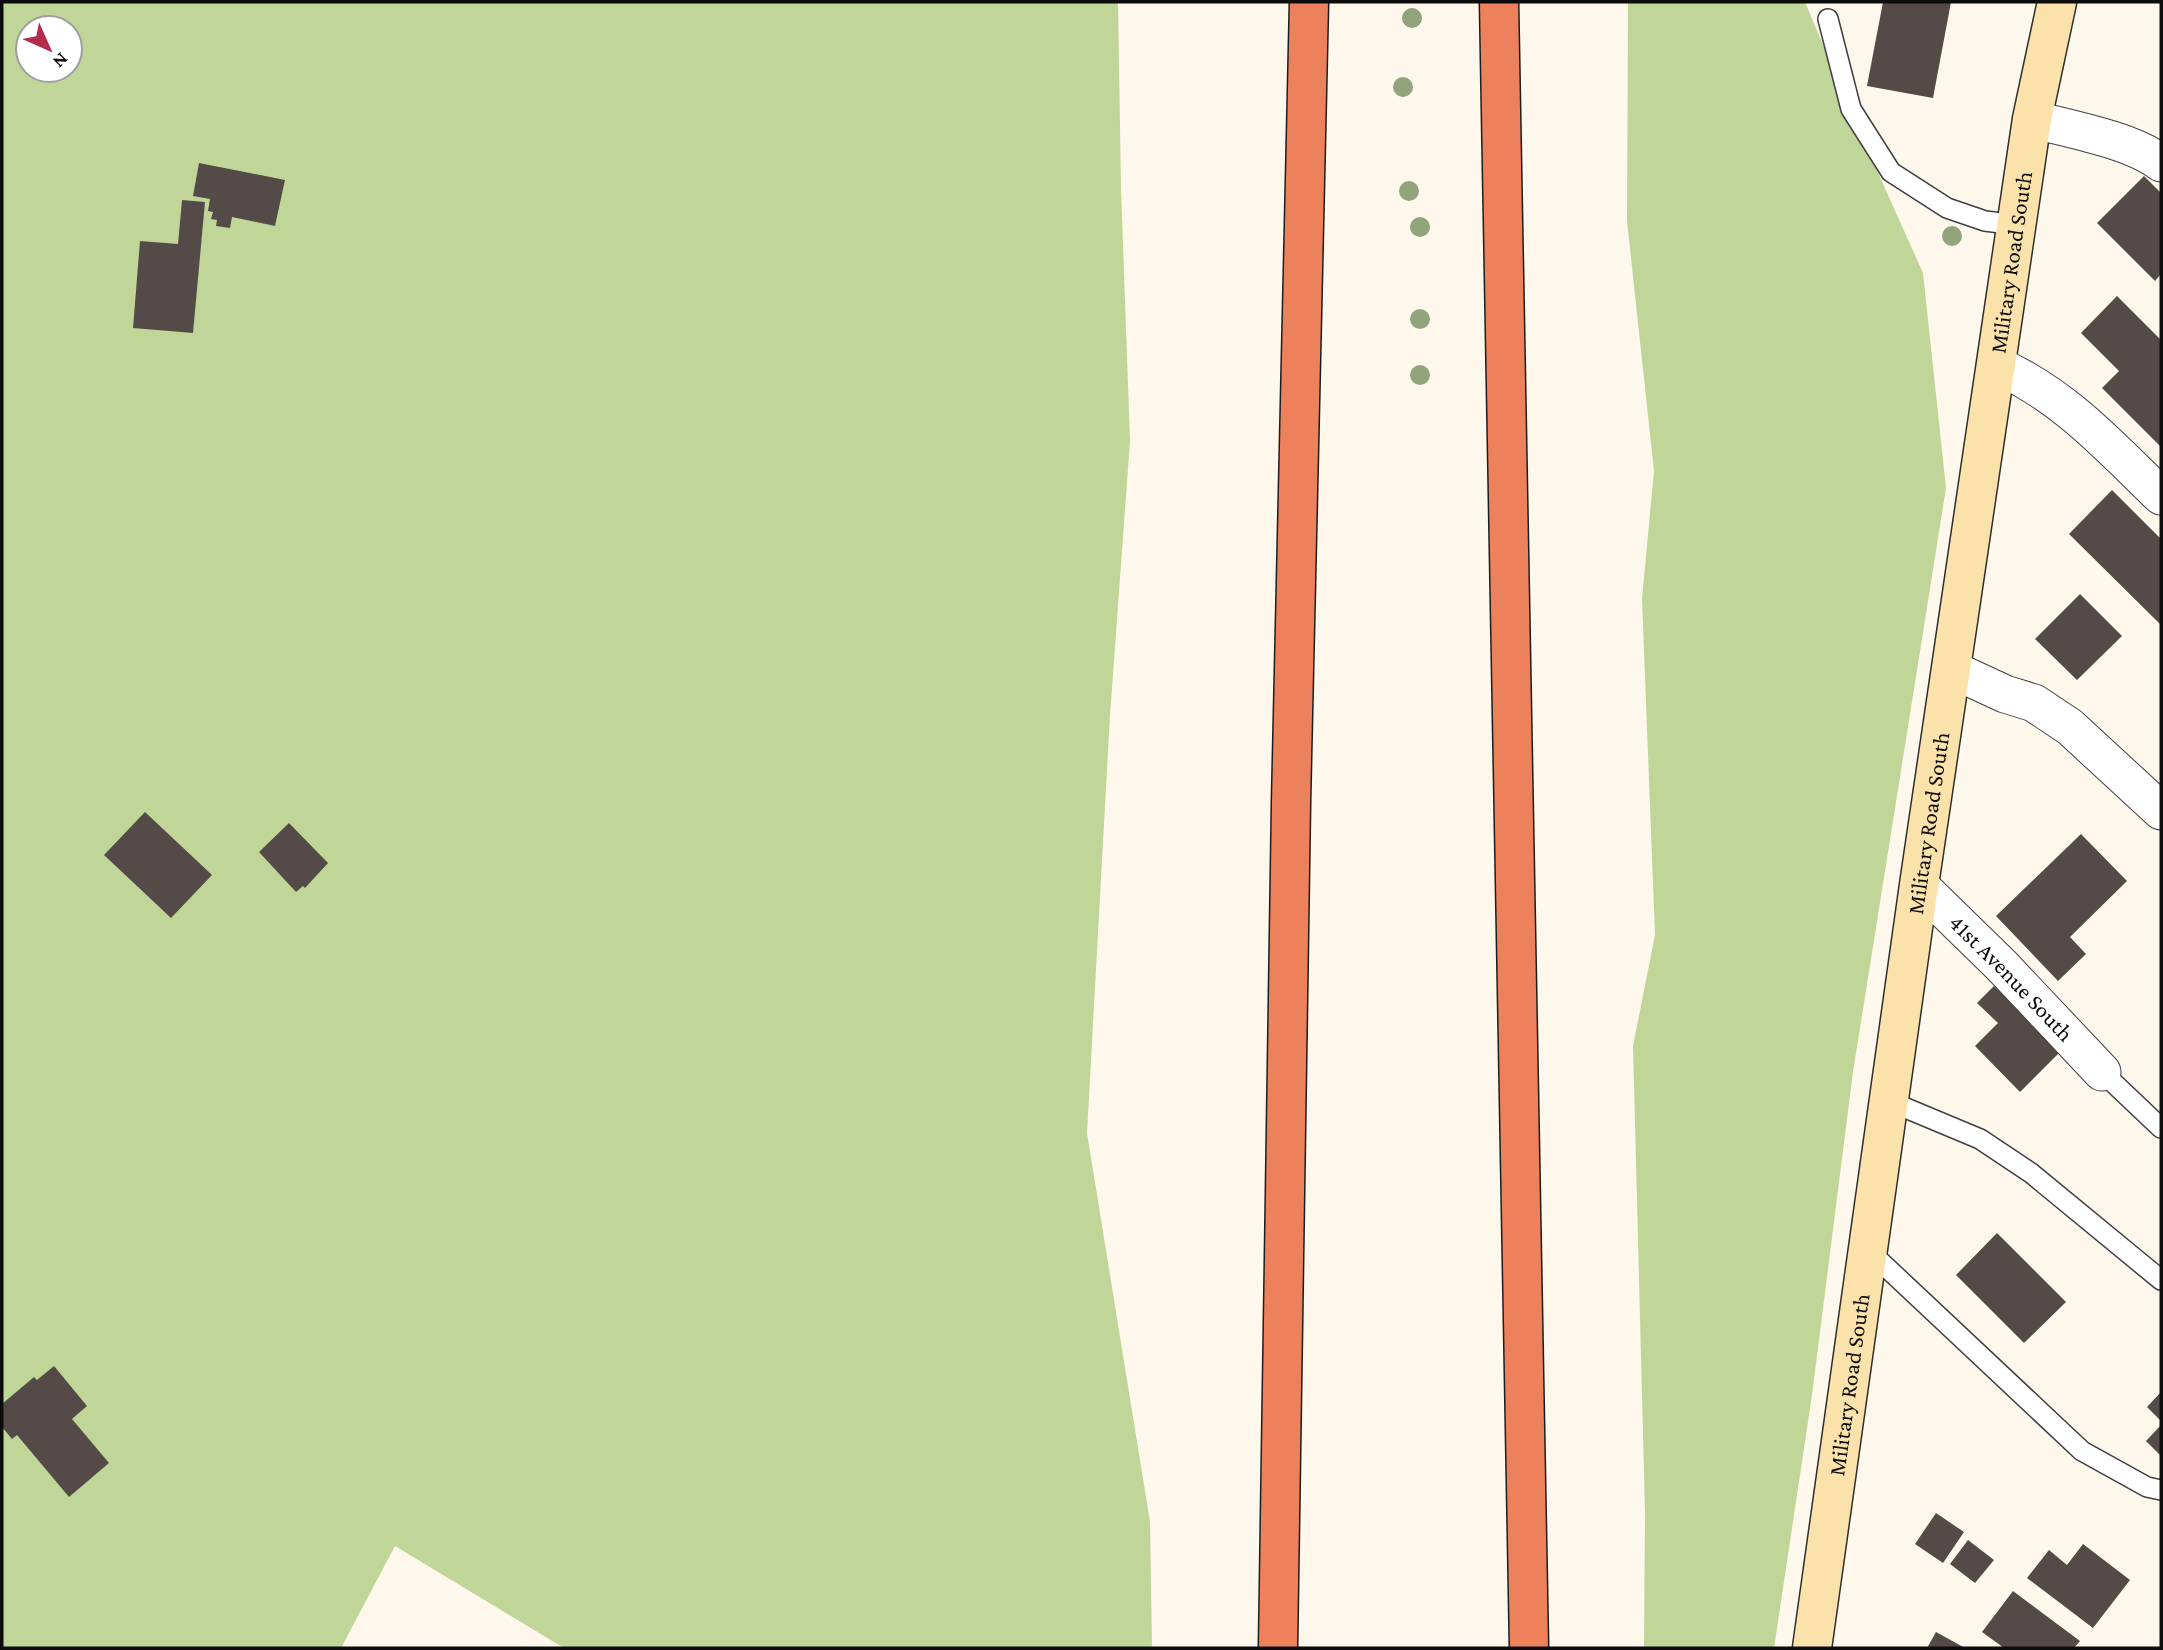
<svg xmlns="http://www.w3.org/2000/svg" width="2163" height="1650" viewBox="0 0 2163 1650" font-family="'Crimson Pro',serif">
	<rect width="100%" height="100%" fill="#fef7ec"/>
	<!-- forest -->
	<path fill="#c0d698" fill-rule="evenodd" d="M2,2H1118L1121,189L1130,441L1110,715L1087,1133L1150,1522L1152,1648H564L395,1546L341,1648H2ZM28,28H70V70H28Z
		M1628,2H1805L1858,128L1923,273L1946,488L1853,1072L1812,1395L1774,1648H1644L1645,1512L1633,1046L1655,935L1642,599L1654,471L1627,221Z"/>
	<!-- building -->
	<path fill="#544b49" d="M1883,2H1951L1933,98L1867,86Z
		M199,163L285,180L275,226L232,217L230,228L216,226L217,220L211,219L213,212L208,211L210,199L193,196Z
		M2144,176L2161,193V274L2155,281L2097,223Z
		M182,200L205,202L193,333L133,328L140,241L178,244Z
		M2117,296L2161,340V447L2102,388L2119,371L2081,333Z
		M2112,490L2161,539V625L2069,534Z
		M2080,594L2122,636L2077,680L2035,639Z
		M145,812L212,875L171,918L104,855Z
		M289,823L328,863L305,888L303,886L296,892L259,852Z
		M2081,834L2127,881L2070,937L2086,954L2058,981L1996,916Z
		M1994,986L2060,1052L2020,1092L1975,1046L1998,1023L1977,1003Z
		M1997,1233L2066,1302L2024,1343L1956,1275Z
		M54,1366L87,1406L72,1419L109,1463L69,1497L17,1435L12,1439L2,1427V1404L34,1377L37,1380Z
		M2161,1392V1421L2147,1407Z
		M2161,1425V1456L2146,1441Z
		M1936,1513L1964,1532L1943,1563L1915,1544Z
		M1968,1540L1994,1560L1975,1583L1950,1564Z
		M2083,1544L2130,1580L2093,1628L2027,1578L2049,1550L2067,1565Z
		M2013,1591L2080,1641L2074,1648H2004L1982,1632Z
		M1936,1632L1965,1648H1927Z"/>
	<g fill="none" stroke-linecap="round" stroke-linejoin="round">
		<!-- service casing -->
		<g stroke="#3f3f3f" stroke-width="22">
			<path id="service" d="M1828,19L1851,109L1891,172L1947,208L1985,221L2017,225
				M2102,1072L2161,1128
				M1889,1101L1980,1139L2031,1173L2161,1280
				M1868,1250L2082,1451L2147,1487L2161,1490"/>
		</g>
		<!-- minor casing -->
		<g stroke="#3f3f3f" stroke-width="39">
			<g id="minor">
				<path d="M2032,119C2069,129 2132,140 2161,163"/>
				<path d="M1996,365C2065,396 2108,445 2161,496"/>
				<path d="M1951,669L2005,694L2034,703L2070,727L2161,811"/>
				<path id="s1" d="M1919,885L2002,966L2102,1072"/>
			</g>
		</g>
		<!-- secondary casing -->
		<g stroke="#2e2e2e" stroke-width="41">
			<g id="secondary">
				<path id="s2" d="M1812,1648L1919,885L2032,119L2057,2"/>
			</g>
		</g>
		<!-- motorway casing -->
		<g stroke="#1d1d1d" stroke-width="41">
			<path id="motorway" d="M1499,2L1529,1648
				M1278,1648L1291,803L1309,2"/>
		</g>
		<!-- service -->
		<use href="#service" stroke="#fff" stroke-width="19"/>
		<!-- minor -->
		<use href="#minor" stroke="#fff" stroke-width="37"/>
		<!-- secondary -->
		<use href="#secondary" stroke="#fbe2aa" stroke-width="38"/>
		<!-- motorway -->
		<use href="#motorway" stroke="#ed815b" stroke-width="38"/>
	</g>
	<!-- trees -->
	<g fill="#92a47c">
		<circle cx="1412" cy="18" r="10"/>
		<circle cx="1403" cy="87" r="10"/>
		<circle cx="1409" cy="191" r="10"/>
		<circle cx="1420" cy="227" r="10"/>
		<circle cx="1952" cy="236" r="10"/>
		<circle cx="1420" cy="319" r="10"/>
		<circle cx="1420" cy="375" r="10"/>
	</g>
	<g text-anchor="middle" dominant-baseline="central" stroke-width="7" stroke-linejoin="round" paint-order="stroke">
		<!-- street labels -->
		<g font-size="23" fill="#0c0c0c" stroke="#fff">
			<text stroke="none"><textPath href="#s2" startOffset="1400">Military Road South</textPath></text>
			<text stroke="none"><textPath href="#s2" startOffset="833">Military Road South</textPath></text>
			<text stroke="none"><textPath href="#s1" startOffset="131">41st Avenue South</textPath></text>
			<text stroke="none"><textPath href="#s2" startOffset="266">Military Road South</textPath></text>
		</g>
	</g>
	<!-- border -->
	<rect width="2163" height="1650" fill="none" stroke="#0c0c0c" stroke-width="7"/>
	<!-- north arrow -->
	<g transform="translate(49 49) rotate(135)"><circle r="33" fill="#ffffff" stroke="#9e9e9e" stroke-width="2"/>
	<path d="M0-5L12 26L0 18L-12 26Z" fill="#b52b4c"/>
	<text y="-10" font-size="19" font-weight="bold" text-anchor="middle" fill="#0c0c0c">N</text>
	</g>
</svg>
